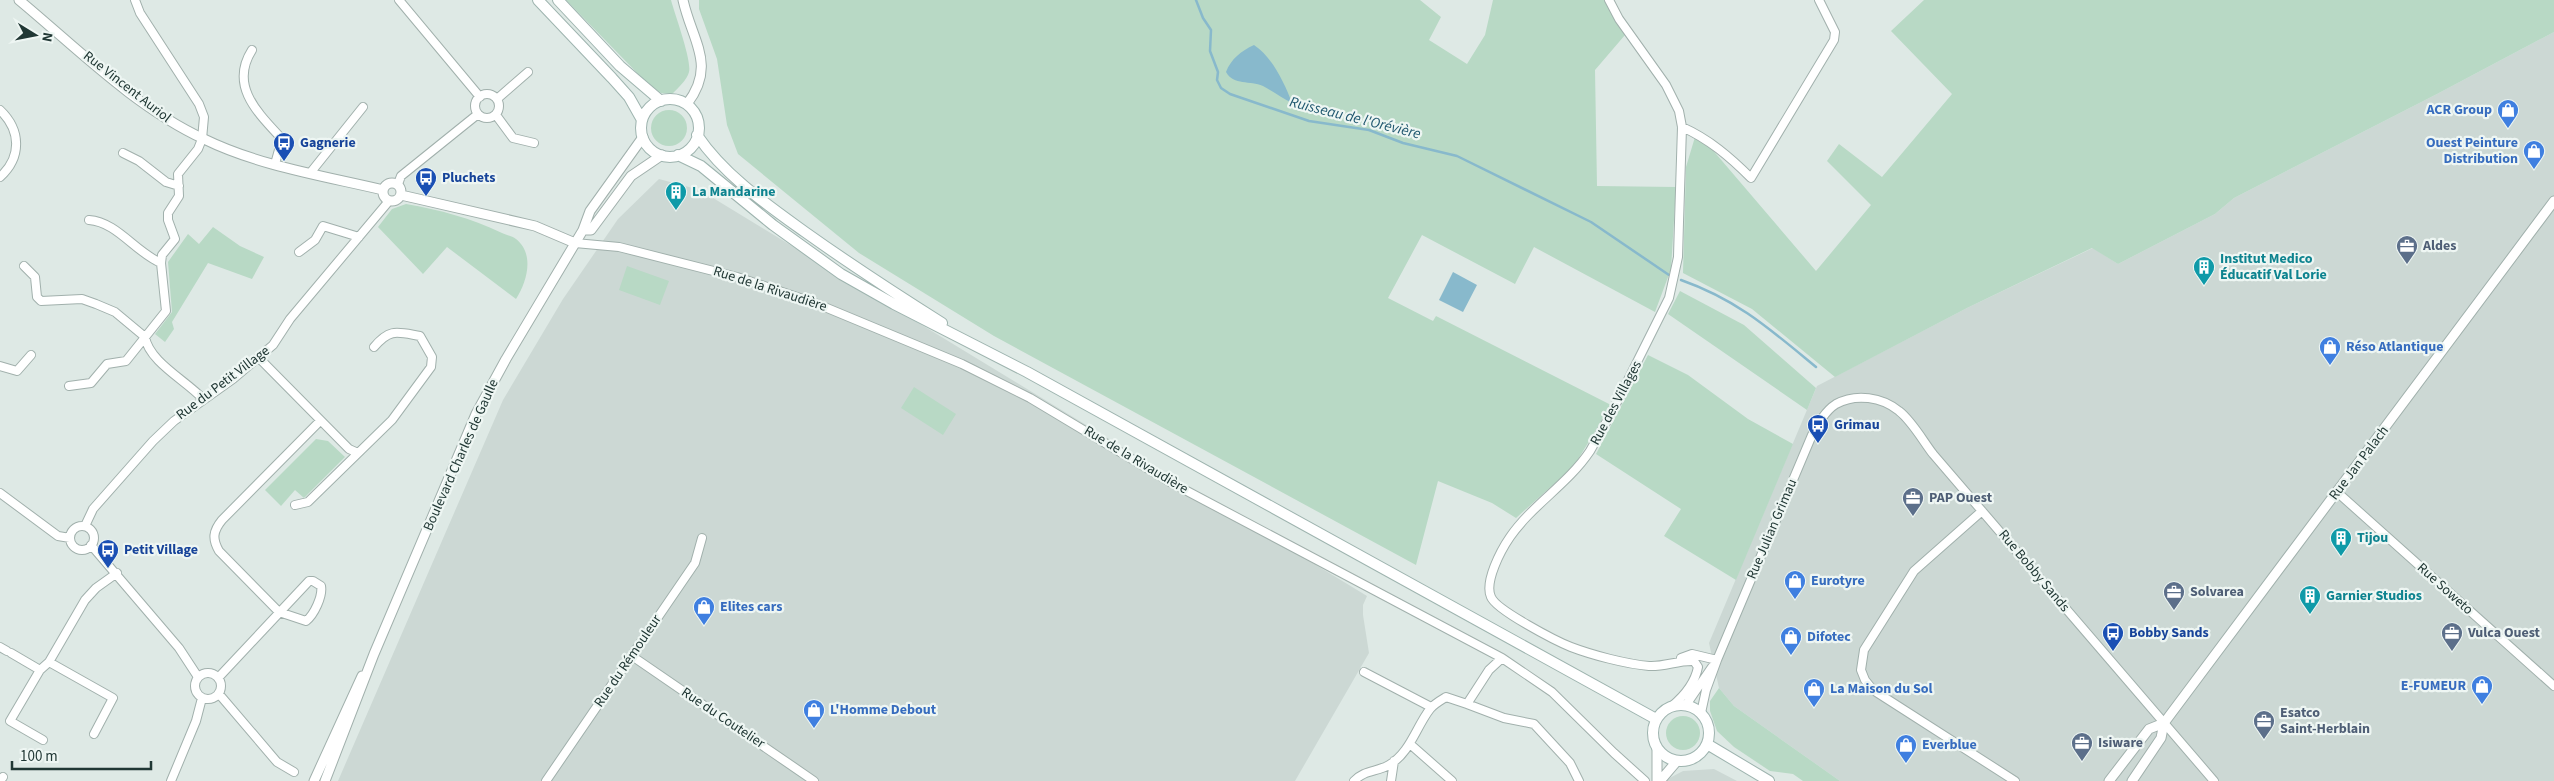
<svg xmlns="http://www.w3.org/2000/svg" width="2554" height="781" viewBox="0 0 2554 781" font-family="'Source Sans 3',sans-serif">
	<rect width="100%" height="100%" fill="#dee9e5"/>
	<!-- built -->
	<path fill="#ccd8d4" d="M2554,32V781H1840L1734,706L1719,688L1709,643L1817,386L1967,308L2093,248L2118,264L2215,214L2234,198L2437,94Z
		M659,179L700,190L1367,596L1363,605V615L1369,653L1295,781H338L503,400L563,299L618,219Z
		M1714,769L1737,781H1664L1683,771Z"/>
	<!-- green -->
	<path fill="#b8d9c5" d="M566,0H671C675,15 692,61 689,72C687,80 678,88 672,94L661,93L647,83Z
		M699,0H1420L1441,17L1429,40L1467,64L1485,35L1493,0H1605L1625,35L1595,70L1597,186L1676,187L1671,269L1655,312L1534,247L1515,284L1422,235L1388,298L1433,321L1436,316L1611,405L1574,466L1516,518L1492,503L1438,481L1416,565L994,336L859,253L738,154L727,125L717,59L699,9Z
		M1924,0H2554V32L2437,94L2234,198L2215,214L2118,264L2092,248L1967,308L1835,377L1752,309L1683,273L1686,167L1695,137L1711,148L1816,271L1871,205L1827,161L1839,144L1882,177L1952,94L1891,31Z
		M651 128a18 18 0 1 1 36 0a18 18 0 1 1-36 0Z
		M406,204C440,210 471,218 502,233C506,235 512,236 516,239C535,254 527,282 516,299L447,247L423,274L378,227L392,209Z
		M213,227L240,246L264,257L252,279L208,263L172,322L174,329L165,342L155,334L172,312L168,262L188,234L199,244Z
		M627,266L669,281L660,305L619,290Z
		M1680,291L1744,325L1816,388L1807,410L1668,314Z
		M1648,355L1688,375L1748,419L1793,444L1736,580L1664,536L1681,509L1596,454Z
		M914,387L956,414L943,435L901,408Z
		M316,439L328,441L345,457L304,498L295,490L281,506L265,490Z
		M1719,688L1734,706L1840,781H1803L1793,774L1770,771L1734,747L1717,731L1710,711V701Z
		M1666 733a17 17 0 1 1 34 0a17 17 0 1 1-34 0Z"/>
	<!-- water -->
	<path fill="#88b9cc" d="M1254,45C1272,57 1284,82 1292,103C1282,98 1272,91 1263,86C1250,80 1234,86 1226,72C1231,59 1241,51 1254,45Z
		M1453,272L1477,285L1463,312L1439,300Z"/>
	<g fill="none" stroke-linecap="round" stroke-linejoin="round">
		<!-- stream -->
		<path stroke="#88b9cc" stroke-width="2.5" d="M1196,0L1203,18L1211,30L1210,51L1218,72L1217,80L1221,88L1230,94L1309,121L1369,130L1403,143L1457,156L1591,222L1669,275
			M1681,280C1738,300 1771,330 1816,367"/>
		<!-- minor casing -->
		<g stroke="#a1b0ac" stroke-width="10">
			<path id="minor" d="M399,0L480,97
				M1609,0L1619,19L1666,85L1679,111L1682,127L1679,222L1678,257L1669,298L1612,412L1590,451C1568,484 1532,505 1510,537C1501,550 1484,582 1491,597C1496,610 1556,641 1571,647C1592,655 1626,664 1649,666C1664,667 1679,660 1694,661L1698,667C1695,683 1684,696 1672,706
				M252,50C229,86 258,113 282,139L275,164
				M475 106a12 12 0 1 1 24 0a12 12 0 1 1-24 0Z
				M497,99L528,72
				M0,110C21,130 22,157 0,177
				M496,115L513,138L534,143
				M1682,127C1709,139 1730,157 1751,178L1834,40L1835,32L1819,0
				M123,153L139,161L166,182L179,186
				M311,172L363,107
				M398,184L401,176L478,114
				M89,220C117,222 135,252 161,263
				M575,243L619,247L737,277L815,303L962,364L1030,398L1170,482L1502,658L1552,692L1614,753L1645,781
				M299,252L315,240L323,226L359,237
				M24,266L35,277L37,297L41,301L82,299L96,304L115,312L145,337C149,362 187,381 203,399
				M259,358L349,449L358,453
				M0,366L17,371L31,355
				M69,386L91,383L107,364L126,361L166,311L161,263L162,255L175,239L168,220V213L179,196L178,174L198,149L202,139L204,117L199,104L140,13L135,0
				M2337,492L2554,686
				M0,493L58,536L70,538
				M295,505L308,502L392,420L431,367L432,357L420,336C397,332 390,328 374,347
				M1982,511L1914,571L1864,650L1861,670L1865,680L1873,690L2015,781
				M85,526L93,509L153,441L174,421L233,379L273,345L290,319L389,201
				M70 538a12 12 0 1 1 24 0a12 12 0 1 1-24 0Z
				M91,545L179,648L198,677
				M0,647L7,651
				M11,653L40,670
				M632,656L814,781
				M1681,658L1692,654L1717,660
				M49,662L113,698L94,734
				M1364,672L1431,707
				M195 686a13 13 0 1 1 26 0a13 13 0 1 1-26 0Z
				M218,678L309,581H313L321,586C323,596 314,615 306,621L279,612L219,551C212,539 213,531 222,520L320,421
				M219,694L277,762L294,772
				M1467,704L1504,718L1534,724L1570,763L1579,781
				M1686,705L1712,667
				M1701,713L1706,690L1717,660L1812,435C1818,424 1825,411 1836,404C1856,393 1882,397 1899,411C1912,421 1923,441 1933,454L2214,781
				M43,740L10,721L40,670L49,662L85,600L96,588L117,573
				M1410,744L1452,781
				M0,781L3,777
				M171,781L196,721L202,698
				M546,781L695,563L702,538
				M1354,781C1364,770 1377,772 1389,765C1410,753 1416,727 1430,709C1434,704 1441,700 1446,697L1467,704L1489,670L1502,658
				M1391,781L1394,761"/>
		</g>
		<!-- tertiary casing -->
		<g stroke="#a1b0ac" stroke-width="11">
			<path id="tertiary" d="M19,0C78,49 135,107 204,139C259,166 324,176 383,190
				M683,0C692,41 717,65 687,104
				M383 192a9 9 0 1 1 18 0a9 9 0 1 1-18 0Z
				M401,195L535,226L575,243
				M583,230H591L631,176L662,155
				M1657,748V781
				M314,781L362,676
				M325,781L374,654L476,414L506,359L583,230L590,211L643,137
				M1660,781L1677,761
				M2109,781L2149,729L2164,723
				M2132,781L2161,738L2164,723L2554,201"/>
		</g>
		<!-- secondary casing -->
		<g stroke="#9eb4af" stroke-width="12">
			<path id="secondary" d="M538,0L612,78L629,97L642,120
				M558,0L620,66L661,101
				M641 128a29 29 0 1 1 58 0a29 29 0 1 1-58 0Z
				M697,135C724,175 766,204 805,232C850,264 896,294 942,323
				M678,155L701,166L773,225L841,274L894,304L1027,372L1656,719
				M1653 733a28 28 0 1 1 56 0a28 28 0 1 1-56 0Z
				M1707,744L1769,781"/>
		</g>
		<!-- minor -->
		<use href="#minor" stroke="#fff" stroke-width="8"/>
		<!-- tertiary -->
		<use href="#tertiary" stroke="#fff" stroke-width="9"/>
		<!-- secondary -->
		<use href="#secondary" stroke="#fff" stroke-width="10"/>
	</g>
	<!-- icons -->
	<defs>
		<g id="shop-pin" transform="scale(1.125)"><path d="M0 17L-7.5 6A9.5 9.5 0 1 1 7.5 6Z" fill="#3f7fe0" stroke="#eef6f3"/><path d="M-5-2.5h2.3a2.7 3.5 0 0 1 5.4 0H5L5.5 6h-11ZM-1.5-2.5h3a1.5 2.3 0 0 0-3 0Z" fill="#fff"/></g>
		<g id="bus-pin" transform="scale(1.125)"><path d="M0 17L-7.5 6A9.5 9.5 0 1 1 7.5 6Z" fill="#1a4fb4" stroke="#eef6f3"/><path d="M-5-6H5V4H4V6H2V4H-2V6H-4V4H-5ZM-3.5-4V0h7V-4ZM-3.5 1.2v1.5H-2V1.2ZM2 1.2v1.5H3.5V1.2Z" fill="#fff"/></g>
		<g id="building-pin" transform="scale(1.125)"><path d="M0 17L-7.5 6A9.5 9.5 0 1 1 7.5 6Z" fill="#0f9aa8" stroke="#eef6f3"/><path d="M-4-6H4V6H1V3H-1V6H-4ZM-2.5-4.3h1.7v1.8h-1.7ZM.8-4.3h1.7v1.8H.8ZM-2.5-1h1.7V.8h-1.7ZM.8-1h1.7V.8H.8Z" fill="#fff"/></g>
		<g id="office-pin" transform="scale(1.125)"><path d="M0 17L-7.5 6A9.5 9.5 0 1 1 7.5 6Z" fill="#5c6f8a" stroke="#eef6f3"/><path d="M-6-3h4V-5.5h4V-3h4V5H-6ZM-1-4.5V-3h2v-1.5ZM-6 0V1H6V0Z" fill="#fff"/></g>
	</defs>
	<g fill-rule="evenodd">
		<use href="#shop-pin" x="2508" y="110"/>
		<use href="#bus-pin" x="284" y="143"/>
		<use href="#shop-pin" x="2534" y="151"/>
		<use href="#bus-pin" x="426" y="178"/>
		<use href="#building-pin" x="676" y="192"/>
		<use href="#office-pin" x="2407" y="246"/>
		<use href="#building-pin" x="2204" y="267"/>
		<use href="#shop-pin" x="2330" y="347"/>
		<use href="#bus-pin" x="1818" y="425"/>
		<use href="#office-pin" x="1913" y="498"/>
		<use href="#building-pin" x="2341" y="538"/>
		<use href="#bus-pin" x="108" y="550"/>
		<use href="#shop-pin" x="1795" y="581"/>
		<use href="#office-pin" x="2174" y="592"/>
		<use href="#building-pin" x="2310" y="596"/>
		<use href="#shop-pin" x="704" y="607"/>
		<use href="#bus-pin" x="2113" y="633"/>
		<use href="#office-pin" x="2452" y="633"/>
		<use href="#shop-pin" x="1791" y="637"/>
		<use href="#shop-pin" x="2482" y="686"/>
		<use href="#shop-pin" x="1814" y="689"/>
		<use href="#shop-pin" x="814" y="710"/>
		<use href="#office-pin" x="2264" y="721"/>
		<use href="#office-pin" x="2082" y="743"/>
		<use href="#shop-pin" x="1906" y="745"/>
	</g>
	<g text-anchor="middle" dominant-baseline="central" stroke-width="4.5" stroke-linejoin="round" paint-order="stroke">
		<!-- street labels -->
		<g font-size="14" fill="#203734" stroke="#eef6f3">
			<text transform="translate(127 87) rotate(38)">Rue Vincent Auriol</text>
			<text transform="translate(770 289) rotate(18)">Rue de la Rivaudière</text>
			<text transform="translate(223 383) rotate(-37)">Rue du Petit Village</text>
			<text transform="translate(1616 403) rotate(-62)">Rue des Villages</text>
			<text transform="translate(461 455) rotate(-66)">Boulevard Charles de Gaulle</text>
			<text transform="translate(1136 460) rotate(31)">Rue de la Rivaudière</text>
			<text transform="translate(2359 463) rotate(-53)">Rue Jan Palach</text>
			<text transform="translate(1772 529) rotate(-67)">Rue Julian Grimau</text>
			<text transform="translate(2034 571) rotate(50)">Rue Bobby Sands</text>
			<text transform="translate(2445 589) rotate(42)">Rue Soweto</text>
			<text transform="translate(628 661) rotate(-56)">Rue du Rémouleur</text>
			<text transform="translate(723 718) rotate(34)">Rue du Coutelier</text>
		</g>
		<!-- shop labels -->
		<g font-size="14" font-weight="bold" fill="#366cbe" stroke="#eef6f3" text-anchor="start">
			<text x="2492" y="110" text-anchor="end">ACR Group</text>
			<text x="2518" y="143" text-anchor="end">Ouest Peinture<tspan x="2518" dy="16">Distribution</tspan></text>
			<text x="2346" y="347">Réso Atlantique</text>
			<text x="1811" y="581">Eurotyre</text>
			<text x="720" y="607">Elites cars</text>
			<text x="1807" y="637">Difotec</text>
			<text x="2466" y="686" text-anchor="end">E-FUMEUR</text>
			<text x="1830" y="689">La Maison du Sol</text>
			<text x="830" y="710">L'Homme Debout</text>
			<text x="1922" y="745">Everblue</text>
		</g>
		<!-- transit labels -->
		<g font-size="14" font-weight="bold" fill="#164399" stroke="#eef6f3" text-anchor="start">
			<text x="300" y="143">Gagnerie</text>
			<text x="442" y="178">Pluchets</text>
			<text x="1834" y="425">Grimau</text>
			<text x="124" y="550">Petit Village</text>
			<text x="2129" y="633">Bobby Sands</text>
		</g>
		<!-- culture labels -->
		<g font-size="14" font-weight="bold" fill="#0d838f" stroke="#eef6f3" text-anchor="start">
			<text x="692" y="192">La Mandarine</text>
			<text x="2220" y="259">Institut Medico<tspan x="2220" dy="16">Éducatif Val Lorie</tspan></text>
			<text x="2357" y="538">Tijou</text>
			<text x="2326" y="596">Garnier Studios</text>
		</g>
		<!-- service labels -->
		<g font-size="14" font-weight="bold" fill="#4e5e75" stroke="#eef6f3" text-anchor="start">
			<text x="2423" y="246">Aldes</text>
			<text x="1929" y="498">PAP Ouest</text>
			<text x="2190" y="592">Solvarea</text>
			<text x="2468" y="633">Vulca Ouest</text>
			<text x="2280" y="713">Esatco<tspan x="2280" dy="16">Saint-Herblain</tspan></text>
			<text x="2098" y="743">Isiware</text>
		</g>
		<!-- water labels -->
		<g font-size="15" font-style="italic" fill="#1f576f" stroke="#eef6f3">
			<text transform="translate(1355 118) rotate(14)">Ruisseau de l'Orévière</text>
		</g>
	</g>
	<!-- north arrow -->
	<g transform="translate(35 35) rotate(100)" stroke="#eef6f3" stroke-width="4" paint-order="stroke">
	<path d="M0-4L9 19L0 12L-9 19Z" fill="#203734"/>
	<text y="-8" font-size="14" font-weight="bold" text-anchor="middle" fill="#203734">N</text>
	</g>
	<!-- scale -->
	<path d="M12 761v8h139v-8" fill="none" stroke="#203734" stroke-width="2.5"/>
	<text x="20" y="761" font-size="15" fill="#203734" stroke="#eef6f3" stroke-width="4" paint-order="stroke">100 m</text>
</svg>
